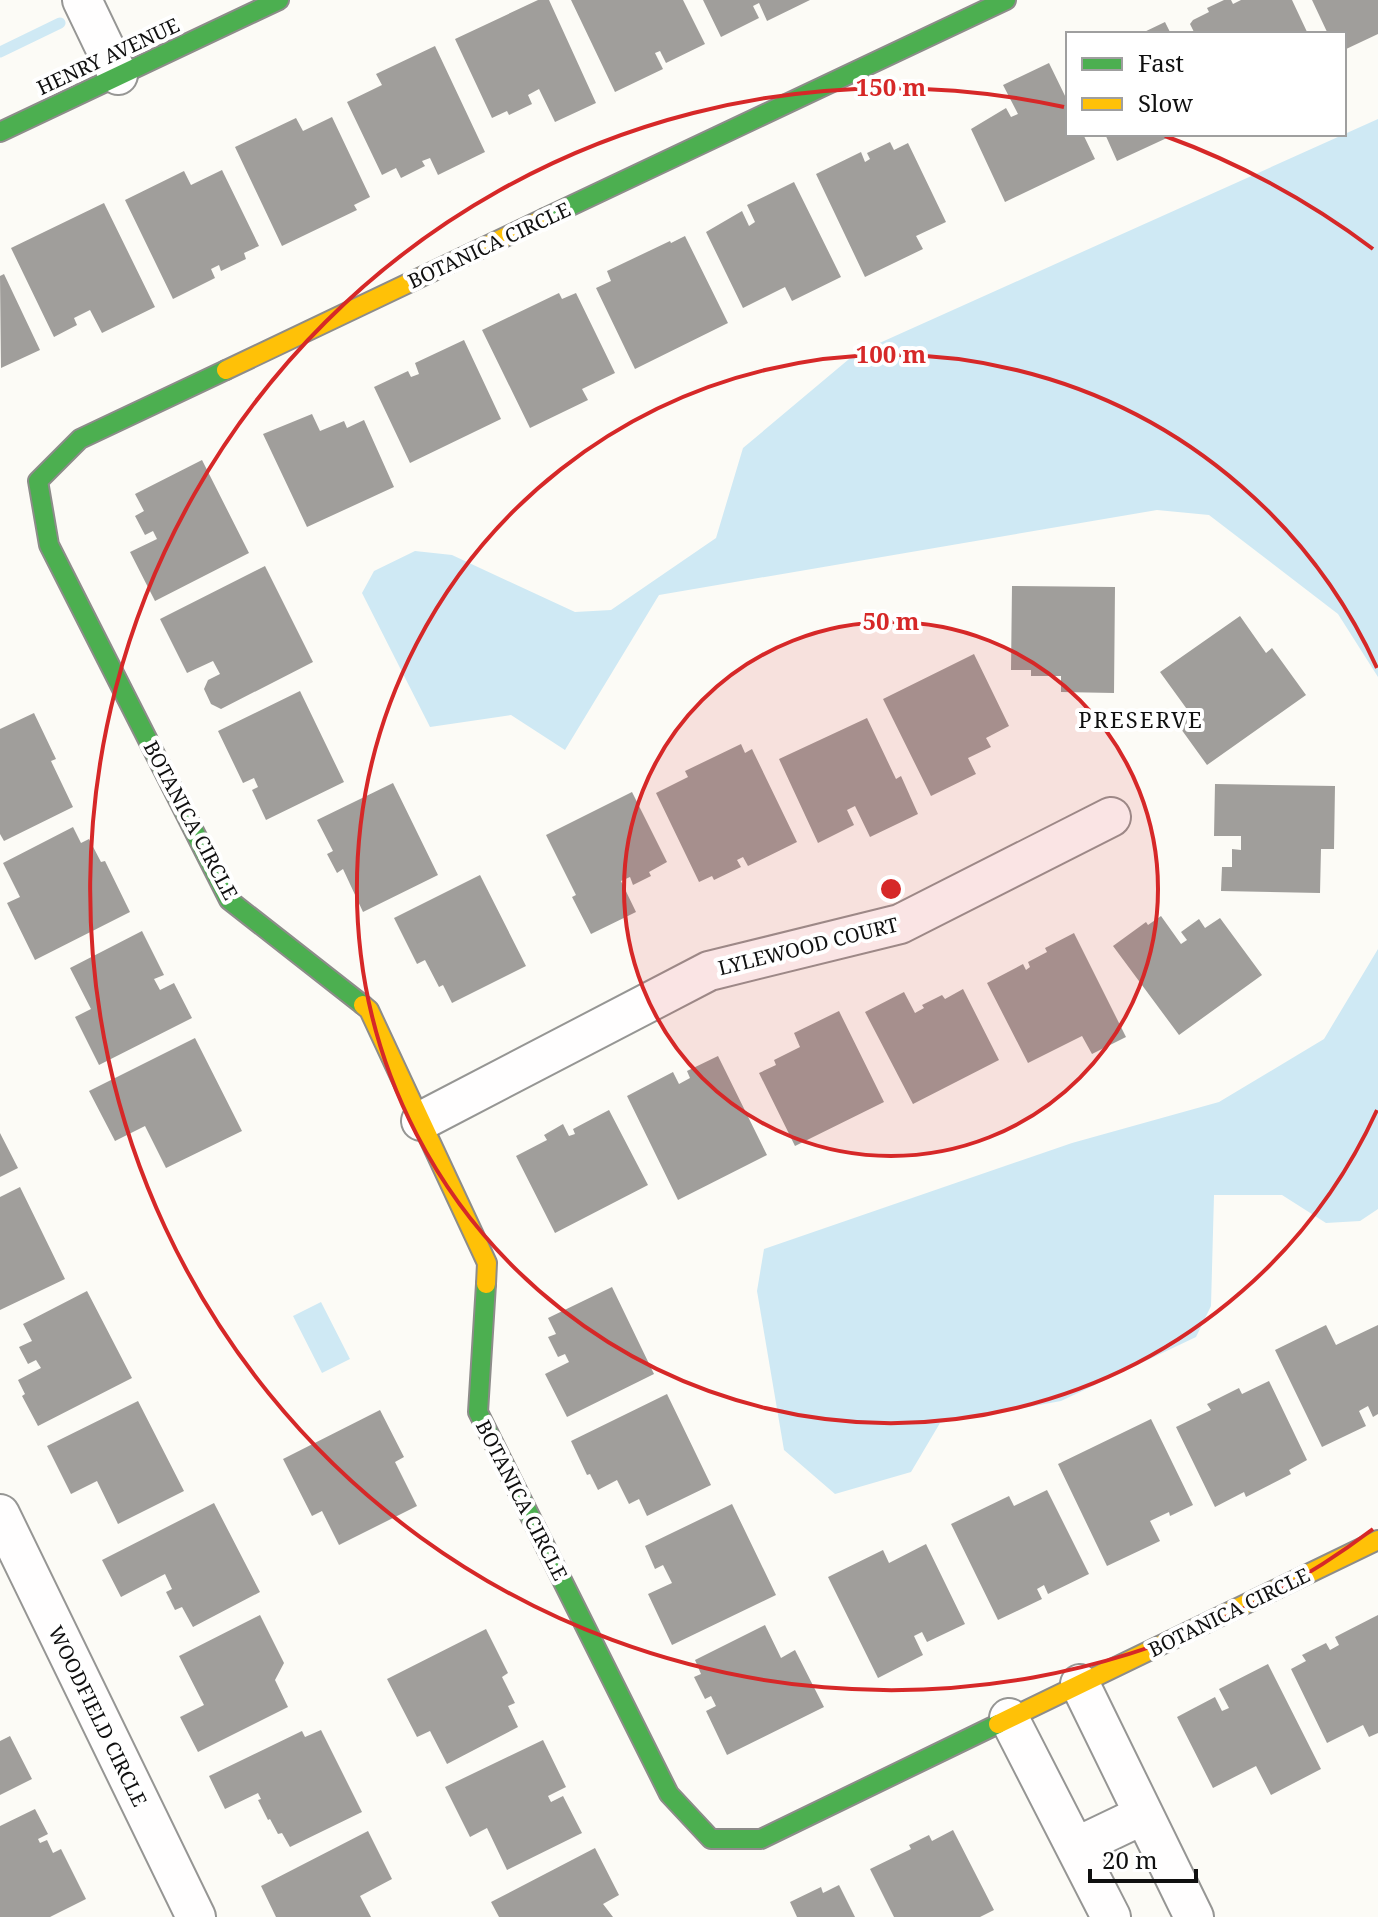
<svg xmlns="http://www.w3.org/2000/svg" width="1378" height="1917" viewBox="0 0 1378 1917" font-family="'Noto Serif',serif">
	<rect width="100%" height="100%" fill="#fcfbf6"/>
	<!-- water -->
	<path fill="#cfe9f4" d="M1378,119V677L1338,614L1209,515L1157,510L659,595L565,750L511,715L430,727L362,593L374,571L415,551L452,555L575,612L611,610L716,538L743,448L855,354Z
		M1378,949V1209L1360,1221L1326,1223L1282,1195H1214L1211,1306L1196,1337L1061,1401L940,1423L911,1472L835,1494L784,1450L757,1291L764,1249L1072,1143L1219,1102L1324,1039Z
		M321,1302L350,1359L322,1373L293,1316Z"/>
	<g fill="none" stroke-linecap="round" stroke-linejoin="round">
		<!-- stream -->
		<path stroke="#cfe9f4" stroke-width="11" d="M0,52L60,23"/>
	</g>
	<!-- building -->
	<path fill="#a09e9b" d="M538,0H549L596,103L555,122L539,89L528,95L532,104L509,115L507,111L492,118L455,39Z
		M571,0H683L705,44L666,63L660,51L655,53L663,69L615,92Z
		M703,0H810L767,21L759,3L753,6L759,18L721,37Z
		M1224,0H1231L1233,4L1241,0H1292L1308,34H1195L1190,24L1193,20L1209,12L1207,8Z
		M1312,0H1378V34L1344,50V34H1328Z
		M1165,22L1171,34H1140Z
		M435,46L485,152L438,175L430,158L422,161L425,166L401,178L396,168L382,175L347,102L382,85L376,74Z
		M1049,63L1068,102V134H1083L1095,159L1005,202L971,129L1006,108L1011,117L1018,114L1003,85Z
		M332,117L370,197L354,205L357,210L282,246L235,147L296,118L303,131Z
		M1105,134H1168L1169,137L1117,161Z
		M890,142L894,150L908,143L946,222L916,236L923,249L865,277L816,174L861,152L865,162L870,159L867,153Z
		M222,170L259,246L244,253L246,259L221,271L219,265L211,269L215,278L173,299L125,200L184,171L191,185Z
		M794,182L841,277L792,301L785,287L743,308L706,232L742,211L749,226L755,222L747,205Z
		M104,203L155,307L102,333L90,310L74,318L77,325L54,337L11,248Z
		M685,236L728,323L635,369L596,288L611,281L607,271L670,241L671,243Z
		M4,274L40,350L1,368L0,276Z
		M559,293L562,299L576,293L615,373L582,389L588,400L530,428L482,330Z
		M464,340L501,419L410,463L374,387L408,371L411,377L419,374L415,363Z
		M312,414L320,431L344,421L347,428L364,420L394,487L307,527L263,434Z
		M202,460L249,553L155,601L130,552L157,539L153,531L145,535L135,516L144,511L135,494Z
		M265,566L313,662L221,709L211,704L204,689L208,680L220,674L213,661L187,673L160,619Z
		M1012,586L1115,587L1114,693L1061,692V676H1031V670H1011Z
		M1240,616L1266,653L1272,648L1306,695L1207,765L1176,722L1189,712L1160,672Z
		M974,654L1009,726L986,738L991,747L968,758L976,774L931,796L883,699Z
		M300,691L344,782L266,820L252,790L258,787L254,778L243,783L218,731Z
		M34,713L56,759L51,761L73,807L4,841L0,834V729Z
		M867,718L896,779L901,776L918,814L870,837L855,806L847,810L854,825L818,843L779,759Z
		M741,744L745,753L752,749L797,842L748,866L743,857L737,860L741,867L714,880L712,876L699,882L656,793L688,777L685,771Z
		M393,783L438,875L363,912L343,869L337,873L327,854L333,851L317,820Z
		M1215,784L1335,786L1334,849H1321L1320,893L1221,891L1222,867H1232V849L1241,850V836H1214Z
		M632,792L667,862L649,872L651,876L633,885L630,877L621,881L636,912L591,934L572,897L576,895L546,835Z
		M73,827L81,843L89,839L101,862L105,861L130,912L35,960L7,903L20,897L3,863Z
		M480,875L526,966L452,1003L443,985L439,987L425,960L417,964L394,918Z
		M1161,916L1181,944L1187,940L1181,932L1199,919L1205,928L1220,918L1262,975L1179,1035L1113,946L1146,922L1148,925Z
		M142,931L164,975L154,979L160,990L174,983L192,1018L99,1065L75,1017L91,1009L70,968Z
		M1074,933L1126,1037L1092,1054L1082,1036L1028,1063L987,983L1023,964L1026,970L1030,967L1028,962L1047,952L1045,948Z
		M963,989L999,1060L913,1104L865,1012L904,992L915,1013L924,1008L922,1005L942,995L945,999Z
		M839,1011L884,1102L795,1146L759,1073L776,1065L774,1060L800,1047L794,1033Z
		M195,1038L242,1131L166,1168L145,1126L115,1141L89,1091Z
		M718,1056L767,1155L678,1200L627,1096L673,1072L679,1084L690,1078L687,1071Z
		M609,1110L648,1185L555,1233L516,1156L547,1140L544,1135L563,1124L569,1136L575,1134L573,1129Z
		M0,1133L18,1168L0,1177Z
		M20,1187L65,1279L0,1310V1197Z
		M612,1287L654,1374L567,1417L545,1374L569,1362L565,1354L558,1357L548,1337L556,1334L548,1318Z
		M87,1291L132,1378L38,1426L22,1396L25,1394L18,1380L41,1368L36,1360L28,1364L19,1347L32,1341L23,1324Z
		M1326,1325L1336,1345L1378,1325V1414L1373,1417L1368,1406L1359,1411L1366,1426L1322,1447L1275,1350Z
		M1269,1381L1307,1460L1289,1470L1291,1474L1246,1497L1244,1492L1215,1507L1176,1427L1211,1410L1207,1404L1239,1388L1242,1394Z
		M667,1394L711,1485L647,1516L639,1499L629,1504L617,1480L598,1490L590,1474L587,1475L571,1441Z
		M138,1401L184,1491L118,1524L97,1481L71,1494L47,1446Z
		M380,1410L404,1457L395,1462L417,1506L339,1545L322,1511L312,1516L283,1459Z
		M1151,1419L1193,1505L1170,1516L1169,1512L1150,1521L1160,1541L1107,1566L1058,1464Z
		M1047,1490L1089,1574L1048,1594L1044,1585L1037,1589L1042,1599L998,1620L951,1524L1009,1496L1014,1506Z
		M214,1503L260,1592L193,1627L182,1607L175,1610L166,1592L172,1589L165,1574L121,1597L102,1560Z
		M732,1504L776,1595L672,1645L648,1594L672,1583L663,1565L655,1569L645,1546Z
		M926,1544L965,1624L927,1642L922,1632L914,1636L923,1655L878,1678L828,1577L883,1550L889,1563Z
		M260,1615L284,1663L275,1680L288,1707L198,1752L180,1717L204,1705L179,1656Z
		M1378,1615V1733L1369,1737L1363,1725L1327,1743L1291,1669L1306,1661L1302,1655L1326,1643L1330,1650L1339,1645L1335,1637Z
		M765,1625L781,1658L795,1650L824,1707L727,1755L706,1711L716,1706L711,1696L705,1699L694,1677L701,1674L695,1660Z
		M486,1629L508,1673L502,1677L515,1703L508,1706L518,1727L447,1764L430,1731L417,1737L387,1679Z
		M1268,1664L1321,1769L1271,1795L1256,1766L1213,1788L1177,1717L1215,1697L1222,1711L1229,1708L1219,1689Z
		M321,1730L362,1812L290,1847L282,1833L278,1834L270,1819L268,1820L258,1800L261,1799L258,1793L225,1809L209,1776L302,1731L305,1737Z
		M10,1736L32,1779L0,1795V1741Z
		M543,1740L566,1787L548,1796L551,1802L563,1796L582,1833L507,1870L487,1828L470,1837L445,1787Z
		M35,1809L48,1834L38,1839L40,1843L47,1840L53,1853L61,1849L86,1899L50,1917H0V1826Z
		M953,1830L994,1910L980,1917H894L870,1869L911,1849L909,1845L929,1835L932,1841Z
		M368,1831L392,1879L360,1896L371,1917H276L261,1886Z
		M595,1848L619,1895L603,1904L613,1917H499L491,1902Z
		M839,1885L855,1917H797L790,1902L821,1887L823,1893Z"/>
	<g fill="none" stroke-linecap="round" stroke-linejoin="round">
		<!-- street casing -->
		<g stroke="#969694" stroke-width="42">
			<path id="street" d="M82,0L118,75
				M421,1121L709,971L900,924L1111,817
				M0,1514L196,1917
				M1080,1684L1194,1917
				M1009,1718L1111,1917
				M1076,1847L1143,1815"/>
		</g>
		<!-- fast casing -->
		<g stroke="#8d8c8a" stroke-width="22">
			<path id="fast" d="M0,132L279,0
				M545,218L1006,0
				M226,370L80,439L38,481L49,545L229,900L363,1005
				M486,1284L478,1412L669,1794L711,1839H761L998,1724"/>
		</g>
		<!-- slow casing -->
		<g stroke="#8d8c8a" stroke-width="22">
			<path id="slow" d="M226,370L545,218
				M363,1005L369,1010L487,1263L486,1284
				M998,1724L1378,1540"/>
		</g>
		<!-- street -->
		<use href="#street" stroke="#fffefe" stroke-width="38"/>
		<!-- fast -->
		<use href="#fast" stroke="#4caf50" stroke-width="18"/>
		<!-- slow -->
		<use href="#slow" stroke="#ffc107" stroke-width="18"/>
	</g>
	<!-- distance rings -->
	<circle cx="891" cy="889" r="267" fill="#d62828" fill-opacity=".12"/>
	<g fill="none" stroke="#d62828" stroke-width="4">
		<circle cx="891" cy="889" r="267"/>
		<path d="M1377 1110A534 534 0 1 1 1377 668"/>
		<path d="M1373 1529A801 801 0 1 1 1064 107M1165 136A801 801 0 0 1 1373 249"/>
	</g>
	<g text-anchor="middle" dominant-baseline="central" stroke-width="8" stroke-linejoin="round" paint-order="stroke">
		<!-- street labels -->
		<g font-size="20" fill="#101010" stroke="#fff">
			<text transform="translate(108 56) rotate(-25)">HENRY AVENUE</text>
			<text transform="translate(489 245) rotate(-25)">BOTANICA CIRCLE</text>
			<text transform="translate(191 820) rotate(62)">BOTANICA CIRCLE</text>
			<text transform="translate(808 946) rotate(-14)">LYLEWOOD COURT</text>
			<text transform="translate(522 1500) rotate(63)">BOTANICA CIRCLE</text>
			<text transform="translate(1229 1612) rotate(-26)">BOTANICA CIRCLE</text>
			<text transform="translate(98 1716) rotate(64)">WOODFIELD CIRCLE</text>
		</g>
		<!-- neighbourhood labels -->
		<g font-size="22" letter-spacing="2" fill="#101010" stroke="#fff">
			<text x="1141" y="719">PRESERVE</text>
		</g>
	</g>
	<circle cx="891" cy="889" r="12" fill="#d62828" stroke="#fff" stroke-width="4"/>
	<g font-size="24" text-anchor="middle" font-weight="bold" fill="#d62828" stroke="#fff" stroke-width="8" stroke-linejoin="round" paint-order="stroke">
		<text x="891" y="96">150 m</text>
		<text x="891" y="363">100 m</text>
		<text x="891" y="630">50 m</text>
	</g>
	<!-- legend -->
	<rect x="1066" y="32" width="280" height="104" fill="#ffffff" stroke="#9f9f9f" stroke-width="2"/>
	<rect x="1082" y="58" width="40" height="12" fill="#4caf50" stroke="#9f9f9f" stroke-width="2"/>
	<text x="1138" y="72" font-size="24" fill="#101010">Fast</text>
	<rect x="1082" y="98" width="40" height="12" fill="#ffc107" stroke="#9f9f9f" stroke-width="2"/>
	<text x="1138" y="112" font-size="24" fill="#101010">Slow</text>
	<!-- scale -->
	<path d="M1090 1869v12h106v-12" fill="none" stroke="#101010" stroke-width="4"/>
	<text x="1102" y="1869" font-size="24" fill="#101010" stroke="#ffffff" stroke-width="6" paint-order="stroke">20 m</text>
</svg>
